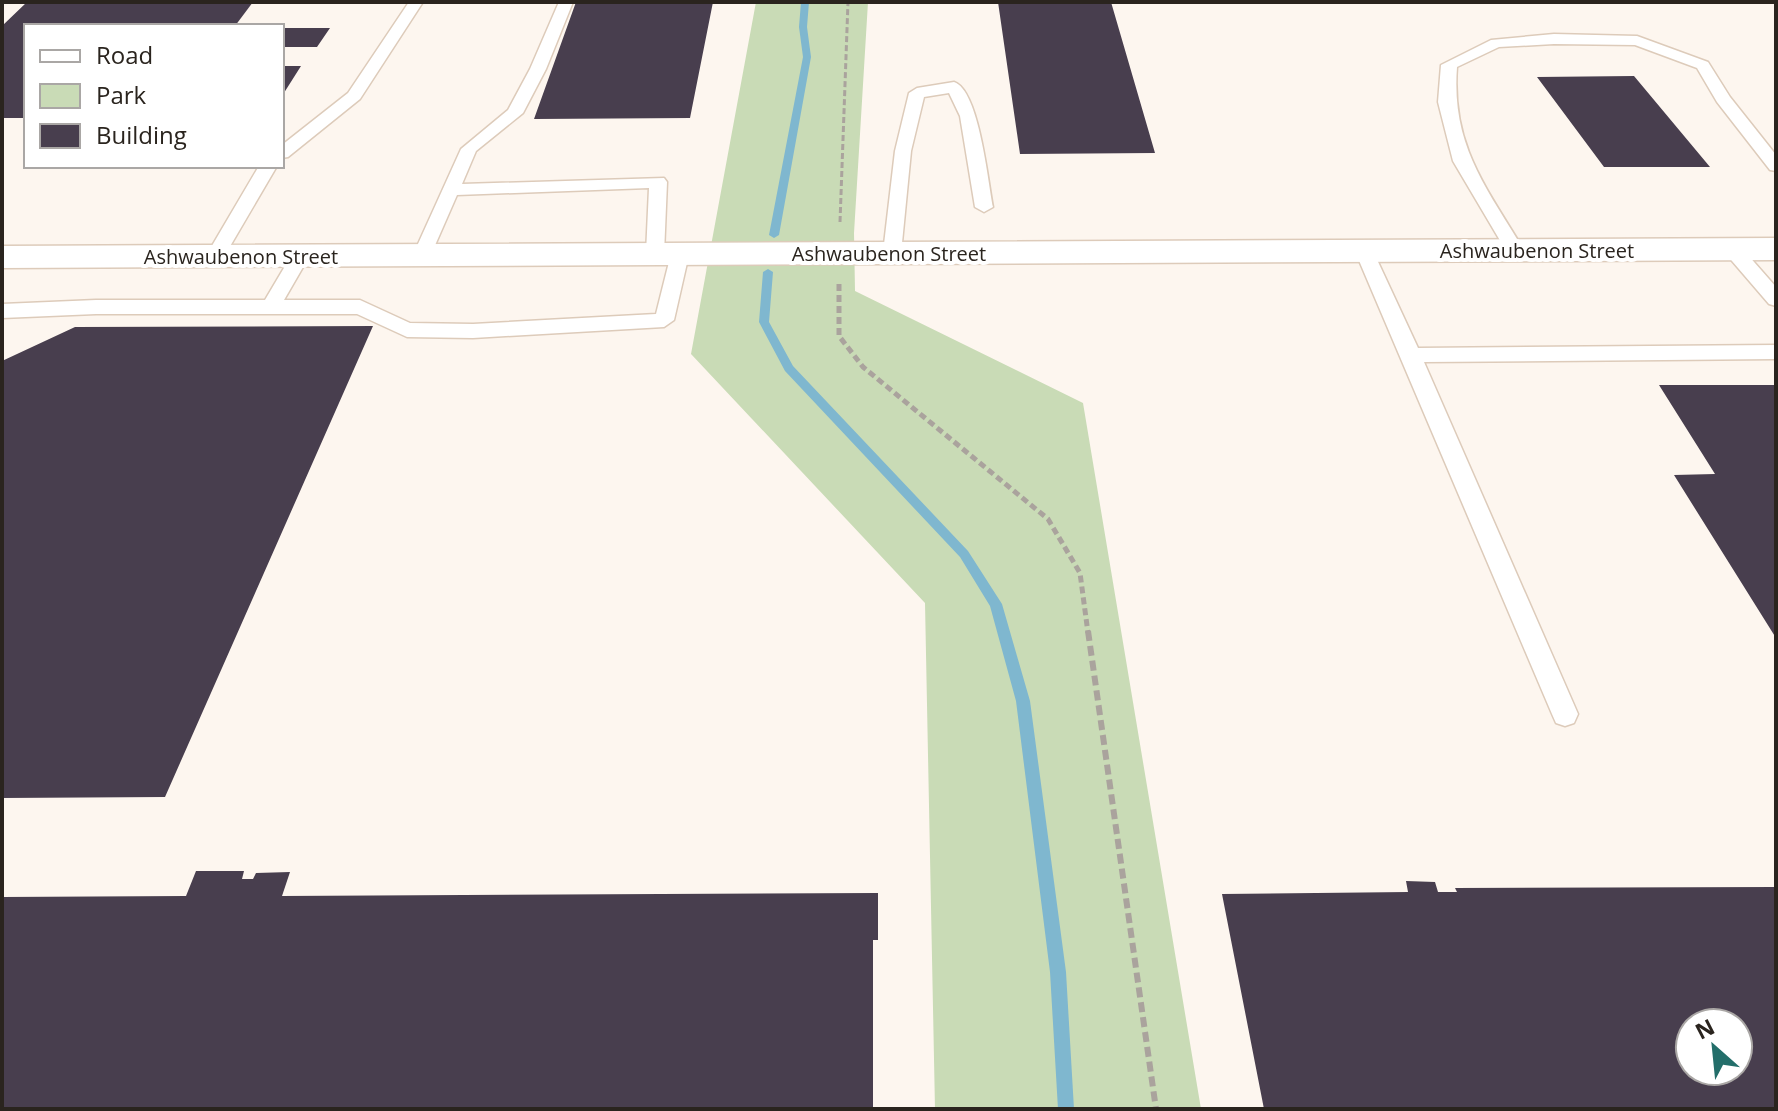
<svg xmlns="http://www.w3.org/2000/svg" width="1778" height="1111" viewBox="0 0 1778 1111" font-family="'Open Sans',sans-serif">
	<rect width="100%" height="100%" fill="#fdf6ef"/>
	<!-- green -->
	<path fill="#c9dbb6" d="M756,2H868L854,233L855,291L1083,403L1201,1109H935L925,603L691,354Z"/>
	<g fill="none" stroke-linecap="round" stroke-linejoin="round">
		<!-- stream -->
		<path fill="#7fb7cf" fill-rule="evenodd" d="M801,2H809L807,27L811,57L779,235L774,238L769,235L803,57L799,27Z
			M768,269L773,272L769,322L793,366L968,551L1002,604L1030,701L1066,972L1074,1109H1058L1050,972L1016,701L990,606L960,557L785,371L759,322L763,272Z"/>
	</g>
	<!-- building -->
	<path fill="#483e4e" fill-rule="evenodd" d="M27,2H253L235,26H26V118H2V26Z
		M576,2H713L690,118L534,119Z
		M998,2H1111L1155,153L1020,154Z
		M282,28H330L317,47H282Z
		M282,66H301L282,96Z
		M1634,76L1710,167H1604L1537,77Z
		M373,326L165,797L2,798V361L75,327Z
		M1659,385H1776V638L1674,475L1715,474Z
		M196,871H244L242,879H253L256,873L290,872L282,896L878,893V940H873V1109H2V897L186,896Z
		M1406,881L1435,882L1438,892H1457L1455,888L1776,887V1109H1264L1222,894L1408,892ZM1690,1023H1738V1071H1690Z"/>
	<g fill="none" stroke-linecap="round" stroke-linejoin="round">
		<!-- lane casing -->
		<g stroke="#ddcbba" stroke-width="3">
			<path id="lane" d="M409,2H423L360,99L288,157L282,158V145L348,93Z
				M559,2H573L546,69L523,113L476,151L462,184L664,178L667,182L664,254L655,260L646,254L649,188L457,195L429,259H415L413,255L461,149L508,110L530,69Z
				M1554,34L1637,36L1708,62L1730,97L1776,155V171L1770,170L1717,102L1697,68L1635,45L1554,44L1499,47L1457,67C1451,145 1486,187 1524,250L1515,256L1508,254L1453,161L1438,102L1441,65L1491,40Z
				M954,82C979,90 988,182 993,207L984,212L975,207L960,116L949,93L924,97L911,151L901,253L892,259L885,257L883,253L895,151L909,93L917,88Z
				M259,166H277L222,260H208L206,256Z
				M1733,244L1740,246L1776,287V306L1769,304L1726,254L1724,250Z
				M1364,245L1373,251L1418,348L1776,345V359L1424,362L1578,714L1574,723L1565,726L1556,723L1552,714L1355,251Z
				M680,248L689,254L674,320L664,327L473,338L407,337L357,314H96L2,318V304L96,300H265L294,251L301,249L310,255L284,300H360L410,323L473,324L656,314L671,254Z"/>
		</g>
		<!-- street casing -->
		<g stroke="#ddcbba" stroke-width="3">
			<path id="street" d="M1776,238V260L2,268V246Z"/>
		</g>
		<!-- path-far2 -->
		<path stroke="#aaa39d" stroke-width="3" stroke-dasharray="6 3" stroke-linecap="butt" d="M840,222L848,2"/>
		<!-- path-far1 -->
		<path stroke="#aaa39d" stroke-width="5" stroke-dasharray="7 4" stroke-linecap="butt" d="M839,284V336L863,367L1048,519L1080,573L1088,633"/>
		<!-- path -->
		<path stroke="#aaa39d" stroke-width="6" stroke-dasharray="10 5" stroke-linecap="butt" d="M1088,631L1156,1109"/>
		<!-- lane -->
		<use href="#lane" fill="#fff" fill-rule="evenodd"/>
		<!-- street -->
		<use href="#street" fill="#fff" fill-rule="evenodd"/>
	</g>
	<g text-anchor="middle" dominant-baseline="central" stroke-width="8" stroke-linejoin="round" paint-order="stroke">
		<!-- far-street labels -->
		<g font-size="20" fill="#2a241e" stroke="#fff">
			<text x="1537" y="250">Ashwaubenon Street</text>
			<text x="889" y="253">Ashwaubenon Street</text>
			<text x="241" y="256">Ashwaubenon Street</text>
		</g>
	</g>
	<!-- border -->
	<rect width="1778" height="1111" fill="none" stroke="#2a241e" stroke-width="8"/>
	<!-- legend -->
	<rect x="24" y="24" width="260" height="144" fill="#ffffff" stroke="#aaa7a5" stroke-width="2"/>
	<rect x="40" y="50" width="40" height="12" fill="#ffffff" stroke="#aaa7a5" stroke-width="2"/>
	<text x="96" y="64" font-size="24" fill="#2a241e">Road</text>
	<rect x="40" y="84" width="40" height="24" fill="#c9dbb6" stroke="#aaa7a5" stroke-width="2"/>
	<text x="96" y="104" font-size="24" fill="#2a241e">Park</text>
	<rect x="40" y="124" width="40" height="24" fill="#483e4e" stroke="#aaa7a5" stroke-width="2"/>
	<text x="96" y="144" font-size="24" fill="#2a241e">Building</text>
	<!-- north arrow -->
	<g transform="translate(1714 1047) rotate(333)"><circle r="38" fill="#ffffff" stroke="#aaa7a5" stroke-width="2"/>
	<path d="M0-6L14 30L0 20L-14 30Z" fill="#236e6a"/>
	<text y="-12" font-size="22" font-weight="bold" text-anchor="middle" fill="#2a241e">N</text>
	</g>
</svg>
